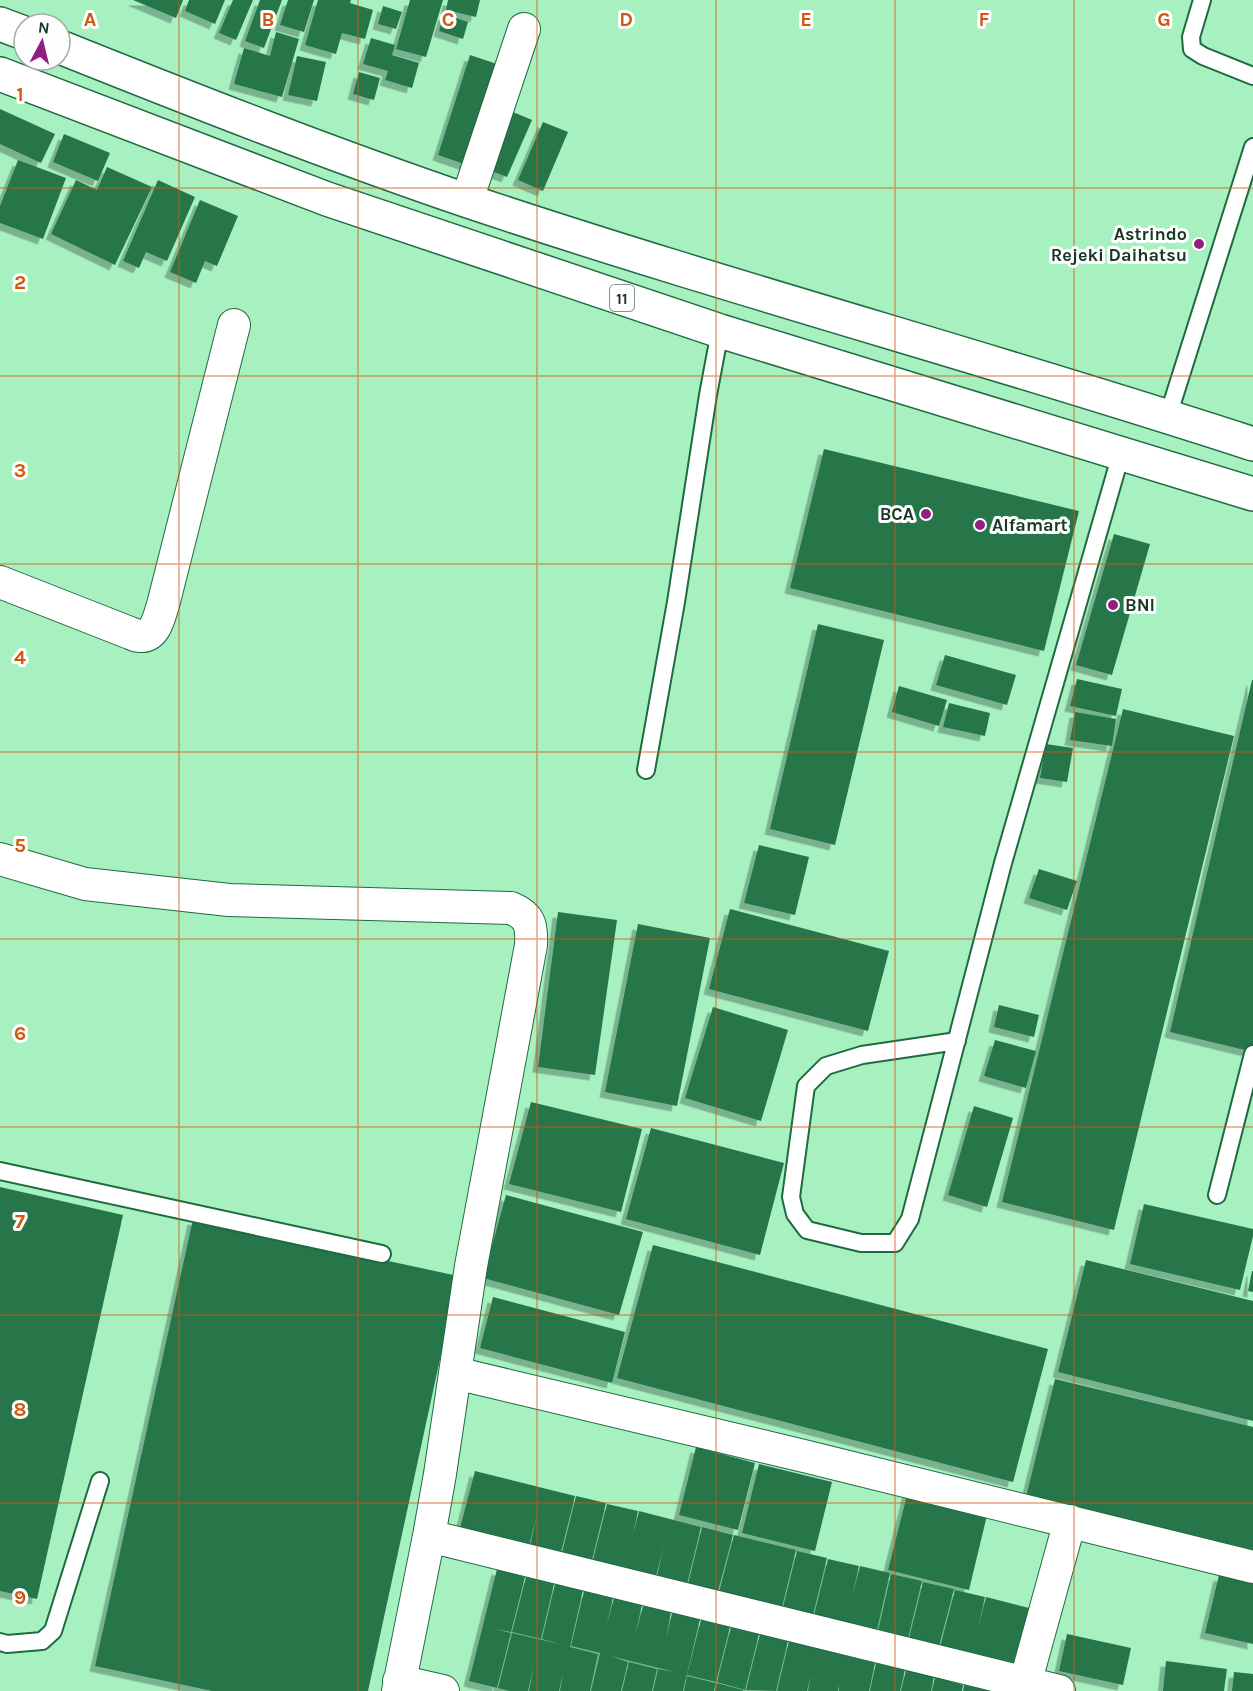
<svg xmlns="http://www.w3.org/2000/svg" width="1253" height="1691" viewBox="0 0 1253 1691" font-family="Karla,sans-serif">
	<defs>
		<filter id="shadow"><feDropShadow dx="-5.5" dy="5.5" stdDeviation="0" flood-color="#0004"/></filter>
	</defs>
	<rect width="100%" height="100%" fill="#a7f1c1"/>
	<!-- building -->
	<path fill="#25764a" filter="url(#shadow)" d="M133,0H183L176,18Z
		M189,0H225L215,24L185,11Z
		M233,0H253L236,40L219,33Z
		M260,0H282L264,48L245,41Z
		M288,0H314L304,32L280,25Z
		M318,0H351L350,3L373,10L365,39L342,33L336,54L305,45Z
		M410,0H443L426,57L396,49Z
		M448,0H480L476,17L446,10Z
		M383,6L402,12L396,29L378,24Z
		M444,14L468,22L463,39L439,31Z
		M276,32L299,39L282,97L234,84L244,48L270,56Z
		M371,38L395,45L392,55L419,63L412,88L385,80L388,71L363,64Z
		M470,55L503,66L470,166L438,155Z
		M297,56L326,62L317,101L288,95Z
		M359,72L380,78L374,100L353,94Z
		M0,109L55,134L41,163L0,144Z
		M513,112L532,120L507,177L489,170Z
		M543,122L568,132L543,191L518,180Z
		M64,134L110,153L98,181L53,162Z
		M18,160L66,178L43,239L0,223V206Z
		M107,167L152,187L115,265L51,234L76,180L97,190Z
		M158,180L195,197L167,261L146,252L139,268L123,261Z
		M200,200L238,216L217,266L205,261L196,283L170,272Z
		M824,449L1079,511L1044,651L790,588Z
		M1114,534L1150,544L1112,675L1076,665Z
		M818,624L884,640L835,845L770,829Z
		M945,655L1016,675L1007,705L936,685Z
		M1077,679L1122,689L1116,716L1070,706Z
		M1252,680H1253V1052L1170,1032Z
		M899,686L947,700L939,726L892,712Z
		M949,703L990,713L985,736L943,727Z
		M1123,709L1234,736L1114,1230L1002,1202Z
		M1075,712L1116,719L1112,746L1070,740Z
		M1046,744L1073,748L1067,782L1040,778Z
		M759,845L809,857L795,915L744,903Z
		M1039,869L1077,881L1067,910L1029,898Z
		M730,909L889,951L868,1031L709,989Z
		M558,912L617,920L595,1075L538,1067Z
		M638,924L710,938L677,1106L605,1092Z
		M999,1005L1039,1015L1034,1037L994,1027Z
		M713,1007L788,1030L761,1121L685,1098Z
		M995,1040L1036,1051L1026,1088L984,1076Z
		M531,1102L642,1129L621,1212L509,1184Z
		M974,1106L1013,1118L987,1207L948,1195Z
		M651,1128L784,1163L760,1255L626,1219Z
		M0,1187L123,1215L37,1599L0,1591Z
		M506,1195L643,1232L619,1315L483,1278Z
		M1144,1204L1253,1229V1236L1240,1290L1130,1264Z
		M193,1219L458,1276L368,1691H212L95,1666Z
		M653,1245L1048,1349L1013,1482L617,1378Z
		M1086,1260L1253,1301V1421L1058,1372Z
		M1252,1271H1253V1292L1248,1291Z
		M493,1297L625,1332L612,1383L480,1348Z
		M1055,1379L1253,1427V1555L1025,1501Z
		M696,1447L755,1463L738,1530L679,1515Z
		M759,1464L832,1482L815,1551L742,1533Z
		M475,1471L575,1496L561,1552L530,1545L537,1515L529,1545L460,1528Z
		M909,1487L989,1507L969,1590L888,1570Z
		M576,1496L606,1503L592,1560L562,1553Z
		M607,1504L638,1511L632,1538L639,1511L701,1527L687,1584L657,1576L664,1546L656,1576L593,1560Z
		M702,1527L733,1535L718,1591L688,1584Z
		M734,1535L796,1550L782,1607L719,1592Z
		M797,1551L827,1558L813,1615L783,1607Z
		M828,1559L859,1566L852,1597L860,1566L890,1573L877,1630L814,1615Z
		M497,1569L525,1577L511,1632L495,1629L511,1633L497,1688L469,1681Z
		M891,1574L922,1581L908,1638L878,1631Z
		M1219,1575L1253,1583V1644L1205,1633Z
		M526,1577L554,1584L541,1639L512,1632Z
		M923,1582L954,1589L939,1646L909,1638Z
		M555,1584L583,1590L570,1647L598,1654L590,1691H560L563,1673L559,1691H529L534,1665L528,1691H509L498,1688L512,1633L560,1644L542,1639Z
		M955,1590L985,1597L978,1628L986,1597L1033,1609L1019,1666L940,1647Z
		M584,1591L613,1598L606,1627L614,1598L642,1605L635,1636L643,1606L671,1612L666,1639L672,1613L700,1619L683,1691H653L658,1669L675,1672L610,1656L628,1662L621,1691H591L600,1653L571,1646Z
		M701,1620L730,1627L716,1682L687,1675Z
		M731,1627L759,1634L745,1690L717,1682Z
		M760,1634L788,1641L776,1691L746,1690Z
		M1067,1634L1131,1648L1123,1685L1059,1671Z
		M789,1641L875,1663L869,1691H839V1685L838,1691H808L811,1675L807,1691H777Z
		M1166,1661L1227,1669L1224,1691H1163Z
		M629,1662L657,1669L652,1691H622Z
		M876,1663L905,1670L900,1691H870Z
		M906,1670L934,1677L931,1691H901Z
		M1234,1672L1253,1674V1691H1232Z
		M687,1676L716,1683L714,1691H684Z
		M935,1677L963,1685L962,1691H932Z
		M717,1683L743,1690V1691H715Z
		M964,1685L987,1690V1691H963Z"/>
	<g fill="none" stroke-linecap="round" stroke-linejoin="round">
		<!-- service casing -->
		<g stroke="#1f6a41" stroke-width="20">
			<path id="service" d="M1202,0L1191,37L1192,49L1203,56L1253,76
				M1168,416L1253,147
				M646,770L676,602L708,395L720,331
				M957,1041L862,1055L826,1066L806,1086L791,1197L795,1214L807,1230L861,1243H895L910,1219L1003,863L1121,454
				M0,1171L382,1254
				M1217,1195L1253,1054
				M0,1642L7,1644L42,1641L53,1631L100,1481"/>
		</g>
		<!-- minor casing -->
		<g stroke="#1f6a41" stroke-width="34">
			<path id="minor" d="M467,200L524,29
				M0,582L130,633C133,634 136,636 140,636C156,637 159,616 163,605L234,325
				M0,859L85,884L229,900L511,908C530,916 532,925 531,945L471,1266L440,1474L429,1536L1059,1691
				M455,1373L808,1457L1253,1567
				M399,1681L443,1691
				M398,1691L429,1536
				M1023,1691L1070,1521"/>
		</g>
		<!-- trunk casing -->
		<g stroke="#1f6a41" stroke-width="36">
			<path id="trunk" d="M0,24L24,33
				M60,47C195,101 330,154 468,201C728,288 993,359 1253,444
				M0,74L327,199L720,331L1253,494"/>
		</g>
		<!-- service -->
		<use href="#service" stroke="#fff" stroke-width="16"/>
		<!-- minor -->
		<use href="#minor" stroke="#fff" stroke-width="32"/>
		<!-- trunk -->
		<use href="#trunk" stroke="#fff" stroke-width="33"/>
	</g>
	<!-- grid -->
	<path fill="none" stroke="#d3560e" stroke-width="1.5" stroke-opacity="0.55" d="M179,0V1691M358,0V1691M537,0V1691M716,0V1691M895,0V1691M1074,0V1691M0,188H1253M0,376H1253M0,564H1253M0,752H1253M0,939H1253M0,1127H1253M0,1315H1253M0,1503H1253"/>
	<!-- markers -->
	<g fill="#911f7f" stroke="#fefefe" stroke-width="2">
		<circle cx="1199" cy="244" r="6"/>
		<circle cx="926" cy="514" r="6"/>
		<circle cx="980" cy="525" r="6"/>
		<circle cx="1113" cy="605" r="6"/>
	</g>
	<g text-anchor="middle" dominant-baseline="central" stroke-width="6" stroke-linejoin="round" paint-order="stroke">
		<!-- shield labels -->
		<rect fill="#fefefe" stroke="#5e7366" stroke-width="1.5" x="610" y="285" width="24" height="26" rx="4.5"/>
		<g font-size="16" font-weight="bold" fill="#193725">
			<text x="622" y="298">11</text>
		</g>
		<!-- poi labels -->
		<g font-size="18" font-weight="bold" fill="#193725" stroke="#fefefe" text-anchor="end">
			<text x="1187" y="234">Astrindo<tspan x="1187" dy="21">Rejeki Daihatsu</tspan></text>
			<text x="914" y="514">BCA</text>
			<text x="992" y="525" text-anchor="start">Alfamart</text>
			<text x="1125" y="605" text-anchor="start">BNI</text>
		</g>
	</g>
	<g font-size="20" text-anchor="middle" font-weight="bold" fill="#d3560e" stroke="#fefefe" stroke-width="6" stroke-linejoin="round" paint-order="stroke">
		<text x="90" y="26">A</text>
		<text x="268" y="26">B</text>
		<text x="448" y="26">C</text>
		<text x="626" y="26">D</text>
		<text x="806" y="26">E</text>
		<text x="984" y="26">F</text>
		<text x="1164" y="26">G</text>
		<text x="20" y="101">1</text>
		<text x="20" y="289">2</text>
		<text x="20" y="477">3</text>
		<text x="20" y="664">4</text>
		<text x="20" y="852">5</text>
		<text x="20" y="1040">6</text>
		<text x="20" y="1228">7</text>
		<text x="20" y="1416">8</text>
		<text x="20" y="1604">9</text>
	</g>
	<!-- north arrow -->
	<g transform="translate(42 42) rotate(7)"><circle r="28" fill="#fefefe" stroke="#a2aea7" stroke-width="1.5"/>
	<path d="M0-4.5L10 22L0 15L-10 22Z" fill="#911f7f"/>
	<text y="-9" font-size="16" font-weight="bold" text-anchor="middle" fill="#193725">N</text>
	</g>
</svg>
